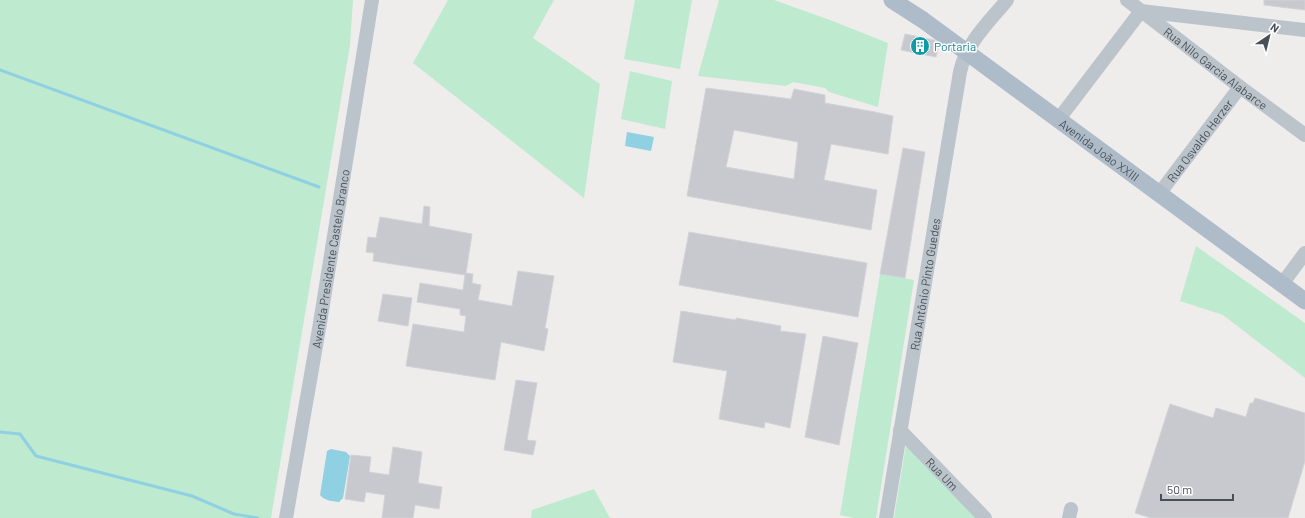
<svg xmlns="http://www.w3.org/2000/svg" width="1305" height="518" viewBox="0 0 1305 518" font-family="Barlow,sans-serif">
	<rect width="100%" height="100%" fill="#efecec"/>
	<!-- green -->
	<path fill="#beeacf" d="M0,0H353L350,45L271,518H0Z
		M448,0H554L533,38L600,84L584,198L413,63Z
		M635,0H692L680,69L624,59Z
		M719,0H774L830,20L888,43L878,107L829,92L825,88L793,82L786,86L698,76Z
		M630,71L672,81L665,129L621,119Z
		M1196,246L1305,323V378L1223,315L1180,301Z
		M880,274L914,280L876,518H854L840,515Z
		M906,445L977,518H894Z
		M594,489L610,518H531L532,510Z"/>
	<!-- water -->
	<path fill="#8fd0e3" d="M627,132L654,137L651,151L625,146Z
		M331,449L346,452L350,456L343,498L339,502C332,501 325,501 320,495L327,451Z"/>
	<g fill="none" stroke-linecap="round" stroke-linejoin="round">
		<!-- stream -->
		<path stroke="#8fd0e3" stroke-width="3" d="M0,70L319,187
			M0,432L20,434L36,456L192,496L234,514L258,518"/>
	</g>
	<!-- building -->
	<path fill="#c7c9cf" stroke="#d1d3d8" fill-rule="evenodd" d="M1264,0H1305V10L1264,5Z
		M905,34L934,40L939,44L936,57L901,50Z
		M706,88L791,99L794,89L825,95V103L875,112L893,116L888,154L831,144L824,180L877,190L871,230L687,196ZM734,130L798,142L794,179L726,167Z
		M903,148L925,152L905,278L880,274Z
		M424,206L430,207L429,226L472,234L466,273L473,274L472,283L481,285L478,300L512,306L518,271L554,276L545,328L548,329L544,351L501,342L495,380L406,366L413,324L464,332L466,316L460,315V309L417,302L420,283L463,290L465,275L373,261L374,253L366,252L368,237L376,238L380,217L422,224Z
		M689,232L867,263L858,317L679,285Z
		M383,294L412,298L408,326L378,321Z
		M681,311L736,320V318L781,326L780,331L806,334L790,428L765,422L764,428L719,419L727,371L673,362Z
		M823,336L858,343L839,445L805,437Z
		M516,380L537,383L527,440L536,441L533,455L504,450Z
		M1255,398L1305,413V461L1288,518H1151L1135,513L1170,404L1213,418L1216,408L1246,417L1250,403H1253Z
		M393,447L422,452L418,483L442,487L439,509L415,505L413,518H382L385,495L366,492L364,502L345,499L351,455L371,457L369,472L389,475Z"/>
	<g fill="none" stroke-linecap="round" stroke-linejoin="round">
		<!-- minor -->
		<g stroke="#bcc4cb" stroke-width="14">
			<path id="s1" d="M1127,0L1240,87L1305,135"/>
			<path d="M1141,11L1305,30"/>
			<path d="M1058,120L1141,11"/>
			<path id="s2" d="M1159,194L1240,87"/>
			<path d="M1282,284L1305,253"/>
			<path id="s3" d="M900,430L985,518"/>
			<path id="s4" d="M286,518L320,323L372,0"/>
			<path id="s5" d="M886,518L960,72C966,43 989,22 1007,0"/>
			<path d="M1069,518L1071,509"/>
		</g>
		<!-- major -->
		<path stroke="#aebcc9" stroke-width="17" id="s6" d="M892,0L923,20L1305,301"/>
	</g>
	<!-- icons -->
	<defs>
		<g id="building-disc" transform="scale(1)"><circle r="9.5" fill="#0f9aa8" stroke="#fff"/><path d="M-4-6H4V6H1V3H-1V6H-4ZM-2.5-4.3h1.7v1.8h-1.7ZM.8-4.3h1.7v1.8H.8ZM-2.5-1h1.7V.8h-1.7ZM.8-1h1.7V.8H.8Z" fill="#fff"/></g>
	</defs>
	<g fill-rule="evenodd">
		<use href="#building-disc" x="920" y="46"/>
	</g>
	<g text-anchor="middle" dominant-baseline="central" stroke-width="3" stroke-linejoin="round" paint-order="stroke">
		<!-- culture labels -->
		<g font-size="12" fill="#0d838f" stroke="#fff" text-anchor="start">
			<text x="934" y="46">Portaria</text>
		</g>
		<!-- street labels -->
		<g font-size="12" fill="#474f58" stroke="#fff">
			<text stroke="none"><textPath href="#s1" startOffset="112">Rua Nilo Garcia Alabarce</textPath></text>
			<text stroke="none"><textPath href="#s2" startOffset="67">Rua Osvaldo Herzer</textPath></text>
			<text stroke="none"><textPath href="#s6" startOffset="256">Avenida João XXIII</textPath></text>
			<text stroke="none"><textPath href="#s4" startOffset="263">Avenida Presidente Castelo Branco</textPath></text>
			<text stroke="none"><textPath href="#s5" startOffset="237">Rua Antônio Pinto Guedes</textPath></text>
			<text stroke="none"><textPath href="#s3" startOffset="61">Rua Um</textPath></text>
		</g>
	</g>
	<!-- north arrow -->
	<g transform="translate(1269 36) rotate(35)" stroke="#ffffff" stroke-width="3" paint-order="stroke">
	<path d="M0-3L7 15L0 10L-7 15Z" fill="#474f58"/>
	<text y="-6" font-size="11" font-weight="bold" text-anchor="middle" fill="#474f58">N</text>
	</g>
	<!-- scale -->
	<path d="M1161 494v6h72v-6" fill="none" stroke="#474f58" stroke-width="2"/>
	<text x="1167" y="494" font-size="12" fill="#474f58" stroke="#ffffff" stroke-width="3" paint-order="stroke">50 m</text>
</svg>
